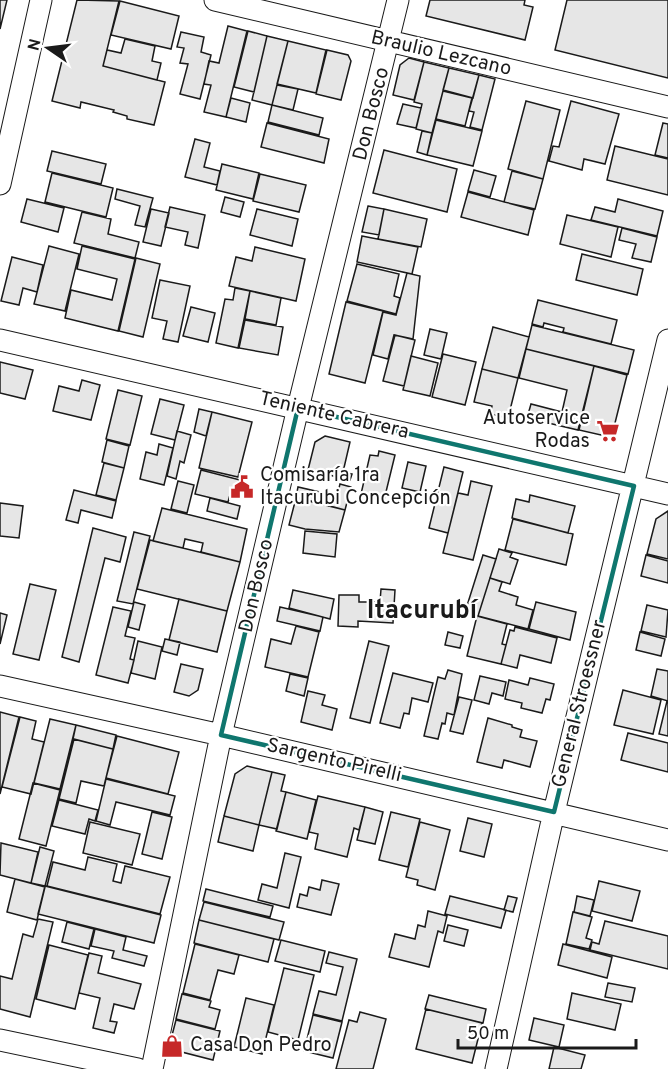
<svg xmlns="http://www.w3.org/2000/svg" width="668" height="1069" viewBox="0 0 668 1069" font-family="Overpass,sans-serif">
	<rect width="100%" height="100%" fill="#fff"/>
	<!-- building -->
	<path fill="#e6e6e6" stroke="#1a1a1a" stroke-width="1.5" d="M0,0H7L0,29Z
		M77,0L119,1L103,66L165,82L154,125L127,119V116L113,112L114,110L81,102L80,108L52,101Z
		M430,0H525L524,5L533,7L525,40L426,16Z
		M567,0H668V78L555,50Z
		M120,1L179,16L171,49L111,35Z
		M228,26L247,31L226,117L204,112L211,85L204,84L209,61L219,63Z
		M248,31L267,36L254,92L234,87Z
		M181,32L204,37L201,52L211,55L200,99L180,94L188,64L180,63L184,48L177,47Z
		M267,36L288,41L272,105L252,100Z
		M125,39L155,46L152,61L161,63L157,80L103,66L107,50L121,53Z
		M288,41L326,50L316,93L277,84Z
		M327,50L348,55L351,61L341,100L316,94Z
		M409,58L424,62L414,100L393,95L400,65Z
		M424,62L449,68L432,133L416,129L422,104L414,102Z
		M449,68L479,75L473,98L443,90Z
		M479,75L495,79L482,130L470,127L474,112L469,111Z
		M277,85L298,89L293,110L272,105Z
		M443,91L472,98L465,126L436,119Z
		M231,98L250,103L246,122L226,117Z
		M526,101L560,110L543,179L508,169Z
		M571,101L619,114L605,164L584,159L582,170L549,161L553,146L559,147Z
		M403,104L421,108L416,128L397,124Z
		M272,105L323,118L319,135L268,122Z
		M436,120L482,131L473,166L427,155Z
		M267,123L329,139L324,163L261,147Z
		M663,123L668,124V158L655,155Z
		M422,131L432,133L427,155L417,152Z
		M195,139L210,143L204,167L220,171L217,185L185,177Z
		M615,146L668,159V195L607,180Z
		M384,150L457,169L447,212L373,193Z
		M52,151L106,164L101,184L47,171Z
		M222,164L259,173L253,199L216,190Z
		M474,170L496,176L490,197L468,191Z
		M512,171L543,179L535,209L504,202Z
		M52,173L113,188L106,217L45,202Z
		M260,174L306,185L299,212L253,201Z
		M117,189L153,198L145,227L135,225L140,206L115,199Z
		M468,192L534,210L528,235L461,217Z
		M225,197L244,202L240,217L221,212Z
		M27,199L64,208L58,232L21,222Z
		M618,199L663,211L657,236L591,220L595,207L615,212Z
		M368,206L384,209L379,235L362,232Z
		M170,207L205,215L198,248L185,245L188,232L165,227Z
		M151,209L169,213L161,246L143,242Z
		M257,209L298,219L292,246L250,235Z
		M384,209L427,219L421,247L378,239Z
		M82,212L111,219L108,234L139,242L135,258L74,243Z
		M567,215L618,227L611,257L560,244Z
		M622,228L657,237L651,262L632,258L636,244L619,240Z
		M362,236L418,247L412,274L357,262Z
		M49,246L79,254L65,311L34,304Z
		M82,246L135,259L118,331L65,318L71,290L112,300L117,279L77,269Z
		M255,247L305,259L296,301L229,286L236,257L252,261Z
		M582,254L643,269L637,295L576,280Z
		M12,257L43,265L37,292L23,288L19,305L1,301Z
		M136,258L160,264L143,337L119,331Z
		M357,264L399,274L394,296L400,298L396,314L347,301Z
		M407,273L420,276L413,339L394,335L388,359L373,355L383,312L396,315Z
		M160,280L190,286L178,342L163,339L167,321L152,318Z
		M235,288L250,291L238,348L216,343L225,299L233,300Z
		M250,291L281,298L276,325L245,319Z
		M538,300L617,320L611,344L563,332L564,328L544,323L543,327L532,324Z
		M346,302L383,311L365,383L329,374Z
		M191,307L215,313L208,342L183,336Z
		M245,320L283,327L278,355L239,348Z
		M532,325L634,350L628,374L526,349Z
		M493,327L529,337L518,378L482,369Z
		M430,329L447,333L441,359L424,355Z
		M395,335L415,340L404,386L383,381Z
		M526,349L594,366L578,430L527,418L531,404L562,412L567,390L519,378Z
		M443,354L476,362L465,405L432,397Z
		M411,356L438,363L430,396L403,390Z
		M0,362L33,370L25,399L0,393Z
		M594,366L627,375L614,427L601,435L579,430Z
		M482,369L518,378L508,418L490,414L492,406L474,402Z
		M82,380L100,385L91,420L53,411L59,386L79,391Z
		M118,390L142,396L130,445L106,439Z
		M160,399L184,405L175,440L151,434Z
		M199,409L212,412L206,436L194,432Z
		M212,412L252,422L238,477L199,468Z
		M177,431L191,435L184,463L180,461L176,479L167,476Z
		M325,436L350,442L343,472L352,474L350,480L308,470L315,442Z
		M107,440L129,446L124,468L102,462Z
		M159,444L173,448L164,485L140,479L146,452L157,455Z
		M379,451L395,455L384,500L361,494L370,455L378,456Z
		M408,462L426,466L420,492L402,488Z
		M104,463L124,468L116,500L96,495Z
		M444,467L463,472L448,533L429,528Z
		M201,470L244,481L241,493L231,491L228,502L195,494Z
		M178,481L194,485L187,513L171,509Z
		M471,481L492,486L473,560L443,553L458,493L468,495Z
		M340,484L351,487L345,510L296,497L298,487L337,496Z
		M74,490L116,501L112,518L81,510L78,523L66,520Z
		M530,495L575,506L568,533L512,518L516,499L529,502Z
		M210,498L240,506L237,519L207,511Z
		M296,498L345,510L339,532L305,529L289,525Z
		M0,503L23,506L19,538L0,536Z
		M162,508L247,529L240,562L201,552L203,543L185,539L183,548L153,541Z
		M668,511V559L647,554L656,519Z
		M513,519L573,534L566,565L505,550Z
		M93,528L126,537L120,562L105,558L79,662L62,657Z
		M305,531L337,534L335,557L303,553Z
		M134,532L150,536L133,604L117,601Z
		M150,540L240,562L227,611L137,589Z
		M499,549L512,553L510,557L518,560L510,584L490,578Z
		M483,555L496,559L478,616L465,612Z
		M646,555L668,561V583L641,576Z
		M490,578L502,582L499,591L518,597L516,605L533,610L528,629L478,616Z
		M30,584L56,590L39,660L13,654Z
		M381,589L395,590L393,623L358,621V627L338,626L339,595H359V602H380Z
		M293,590L334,599L330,619L289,608Z
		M179,599L227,611L217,652L169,640Z
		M134,602L145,605L139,630L128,627Z
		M536,602L576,612L570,640L529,629Z
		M647,605L668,610L666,637L641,631Z
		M113,607L131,611L125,636L135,638L130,659L134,660L128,683L96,675Z
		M280,607L323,617L320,631L277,621Z
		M0,613L7,615L0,644Z
		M477,616L507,624L502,644L506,645L501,664L467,656Z
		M296,626L319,632L308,677L265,667L271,639L291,644Z
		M515,627L557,638L551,663L520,655L517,668L501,664L510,630L514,631Z
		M448,632L463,636L460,648L445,645Z
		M640,632L665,639L661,656L636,650Z
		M165,639L180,642L177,655L162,651Z
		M138,641L162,647L155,679L131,673Z
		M369,641L389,646L370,723L350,718Z
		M181,664L203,669L198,690L189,696L174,692Z
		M657,669L668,671V701L651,696Z
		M448,670L462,674L454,715L447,713L445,724L442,723L438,739L424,736L438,677L445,679Z
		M393,673L433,683L428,702L412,698L409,714L404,713L400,728L380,723Z
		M290,674L308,678L304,696L286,691Z
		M480,676L506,682L503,696L492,693L489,704L474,700Z
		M530,678L554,684L550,700L546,699L542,713L521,708L522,703L505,699L509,680L528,685Z
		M623,690L661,700L653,734L614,725Z
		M308,691L325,695L322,705L337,709L332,730L301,722Z
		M459,697L472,700L463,734L450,731Z
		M667,701H668V736L659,734Z
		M0,712L19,717L0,794Z
		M20,717L36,721L32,739L44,742L31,794L2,787Z
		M488,718L512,725V727L522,730L520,737L537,741L530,767L504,760L502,768L477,762Z
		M50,719L76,725L60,789L34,783Z
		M76,725L116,735L113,749L73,739Z
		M628,733L668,743V772L621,760Z
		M117,736L179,752L168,794L106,778Z
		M74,739L113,749L104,786L81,781L76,803L59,799Z
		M247,766L272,772L259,825L224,816L235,774Z
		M272,772L285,775L281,791L286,792L277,829L259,825Z
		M106,779L175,796L170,815L116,802L110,825L96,821Z
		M33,783L60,790L46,846L19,839Z
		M286,792L316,800L307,839L276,831Z
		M318,796L365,807L359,830L354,828L347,857L315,849L318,834L309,832Z
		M59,800L98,810L95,821L89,819L85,834L52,826Z
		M365,807L383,812L375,844L357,840Z
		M152,812L172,817L162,859L142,854Z
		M391,812L420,819L408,867L379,860Z
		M224,816L259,825L253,851L218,842Z
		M468,818L492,824L484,857L460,851Z
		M90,822L140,834L132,865L83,853Z
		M420,822L450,830L435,890L417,885L418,880L406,877Z
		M1,843L38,852L31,883L0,875Z
		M40,847L54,851L45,886L31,883Z
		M285,853L301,857L289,908L258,900L262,884L277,888Z
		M88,857L117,864L113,881L121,883L125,866L170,877L160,914L47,886L53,862L85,870Z
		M15,879L45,887L37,920L7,912Z
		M322,880L339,884L331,915L297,907L300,894L307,896L309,887L320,890Z
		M599,881L640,891L632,921L592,911Z
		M45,886L161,915L154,943L38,914Z
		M206,889L273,906L270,917L203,901Z
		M450,896L506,910L501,928L445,914Z
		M508,896L517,898L513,912L504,910Z
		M577,896L594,900L590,916L574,912Z
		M204,902L284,922L279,940L199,920Z
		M428,911L447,916L443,933L438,931L429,967L389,957L395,934L415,939L418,925L425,927Z
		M573,912L592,917L586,938L592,940L589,949L566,944Z
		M38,919L53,922L30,1017L0,1009V976L12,979L23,934L33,937Z
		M199,920L274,939L268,962L194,943Z
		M605,921L668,936V969L590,950L592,942L599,944Z
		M67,922L94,929L89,949L62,942Z
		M448,925L468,930L464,946L444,941Z
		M95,929L126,937L123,950L147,956L144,966L112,958L114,951L91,946Z
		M281,940L325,951L320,972L275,961Z
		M195,944L239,955L234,974L218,970L210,1000L183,993Z
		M563,944L612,957L607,978L558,965Z
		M49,945L88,955L75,1009L36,999Z
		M329,952L357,959L342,1021L313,1014L319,991L336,995L343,967L326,963Z
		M89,953L102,956L98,973L141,984L134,1009L114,1004L110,1021L117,1022L114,1033L93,1028L100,998L79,993Z
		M284,968L314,975L298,1040L268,1032Z
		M608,983L635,988L632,1002L605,997Z
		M572,993L621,1004L615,1030L567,1019Z
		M182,994L211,1001L209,1007L220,1010L215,1029L176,1019Z
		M429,995L486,1009L483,1023L425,1009Z
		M246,998L274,1005L262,1054L234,1047Z
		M426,1009L482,1023L472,1063L416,1049Z
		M360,1012L386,1019L373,1069H336L349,1020L357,1022Z
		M313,1015L342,1022L333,1058L304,1051Z
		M534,1018L564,1025L559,1047L529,1040Z
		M176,1020L220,1031L213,1060L174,1050L170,1043Z
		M554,1047L585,1055L581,1069H549Z"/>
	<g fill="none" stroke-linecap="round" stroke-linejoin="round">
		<!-- minor casing -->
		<g stroke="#1a1a1a" stroke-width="23">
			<path id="minor" d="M215,0L668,107
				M0,184L41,0
				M0,340L668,494
				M0,686L221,735L668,840
				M0,1040L138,1069
				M152,1069L221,735L298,408L398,0
				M496,1069L554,812L668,340"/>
		</g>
		<!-- minor -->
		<use href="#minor" stroke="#fff" stroke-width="21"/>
	</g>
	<!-- marked area -->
	<path fill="none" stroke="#0f766e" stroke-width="4.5" stroke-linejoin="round" d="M298,408L634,486L554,812L221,735Z"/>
	<!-- icons -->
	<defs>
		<g id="supermarket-bare" transform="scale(1.8)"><path d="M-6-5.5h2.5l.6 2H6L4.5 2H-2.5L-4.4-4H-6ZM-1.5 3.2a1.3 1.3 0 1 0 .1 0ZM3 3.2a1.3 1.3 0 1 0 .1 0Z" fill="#c62828" stroke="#fff" stroke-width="2.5" paint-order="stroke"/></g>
		<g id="civic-bare" transform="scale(1.8)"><path d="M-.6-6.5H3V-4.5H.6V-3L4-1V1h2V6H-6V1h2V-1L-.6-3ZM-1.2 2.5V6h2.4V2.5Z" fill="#c62828" stroke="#fff" stroke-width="2.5" paint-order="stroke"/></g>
		<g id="shop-bare" transform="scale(1.8)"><path d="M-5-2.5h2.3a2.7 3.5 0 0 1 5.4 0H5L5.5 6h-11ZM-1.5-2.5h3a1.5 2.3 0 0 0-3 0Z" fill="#c62828" stroke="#fff" stroke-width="2.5" paint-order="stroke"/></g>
	</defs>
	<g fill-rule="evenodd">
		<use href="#supermarket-bare" x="608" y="431"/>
		<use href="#civic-bare" x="242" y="487"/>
		<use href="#shop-bare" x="172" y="1046"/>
	</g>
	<g text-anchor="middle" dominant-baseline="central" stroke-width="4.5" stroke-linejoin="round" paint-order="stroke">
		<!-- street labels -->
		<g font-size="20" fill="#1a1a1a" stroke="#fff">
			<text transform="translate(441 54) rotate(13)">Braulio Lezcano</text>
			<text transform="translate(372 114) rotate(-76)">Don Bosco</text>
			<text transform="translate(334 416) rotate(13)">Teniente Cabrera</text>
			<text transform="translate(257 586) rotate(-77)">Don Bosco</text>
			<text transform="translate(580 704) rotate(-76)">General Stroessner</text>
			<text transform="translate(334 761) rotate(13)">Sargento Pirelli</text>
		</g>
		<!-- poi labels -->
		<g font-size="20" fill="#1a1a1a" stroke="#fff" text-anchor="start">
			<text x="590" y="419" text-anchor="end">Autoservice<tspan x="590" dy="23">Rodas</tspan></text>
			<text x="260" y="476">Comisaría 1ra<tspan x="260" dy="23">Itacurubi Concepción</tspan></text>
			<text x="190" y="1046">Casa Don Pedro</text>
		</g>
		<!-- district labels -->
		<g font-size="26" font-weight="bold" fill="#1a1a1a" stroke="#fff">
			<text x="422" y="611">Itacurubí</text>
		</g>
	</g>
	<!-- north arrow -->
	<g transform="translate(48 48) rotate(284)" stroke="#ffffff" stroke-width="4.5" paint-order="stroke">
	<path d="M0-4.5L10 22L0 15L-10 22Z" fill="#1a1a1a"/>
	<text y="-9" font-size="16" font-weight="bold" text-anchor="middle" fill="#1a1a1a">N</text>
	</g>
	<!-- scale -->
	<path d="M458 1039v9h178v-9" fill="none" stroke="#1a1a1a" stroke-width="3"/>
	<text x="467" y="1039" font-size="18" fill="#1a1a1a" stroke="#ffffff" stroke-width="4.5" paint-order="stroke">50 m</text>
</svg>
